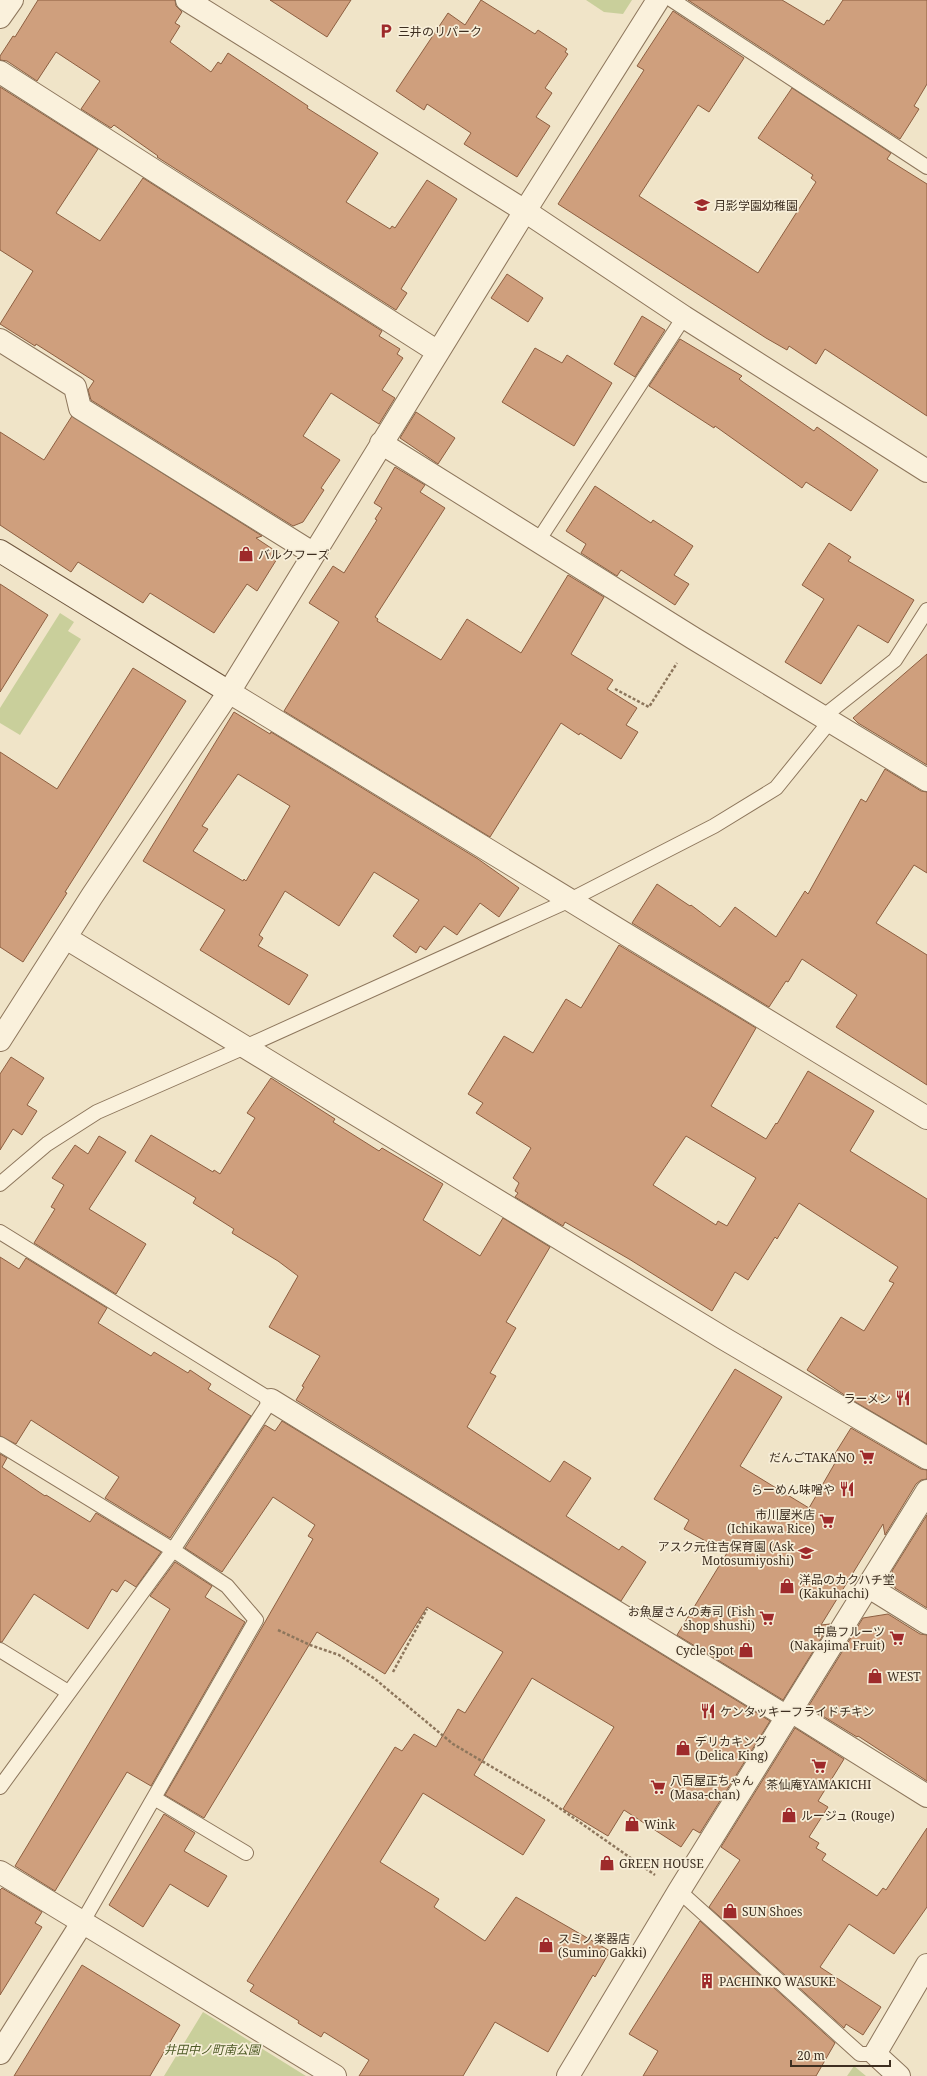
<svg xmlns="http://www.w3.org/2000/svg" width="927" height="2076" viewBox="0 0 927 2076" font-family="'Noto Serif','Noto Sans JP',serif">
	<rect width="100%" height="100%" fill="#f0e4c8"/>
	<!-- green -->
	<path fill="#c9cf9b" d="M586,0H632L623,14L604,12Z
		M60,613L74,622L68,631L81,639L20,735L0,723V708Z
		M203,2012L306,2076H164Z
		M854,2066L866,2076H847Z"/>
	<!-- building -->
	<path fill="#cf9f7d" stroke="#8d5f41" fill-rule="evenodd" d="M38,0H175L176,6L182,12L175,23L180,26L170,42L211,72L218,62L221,64L228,53L308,106L307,108L378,153L346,202L390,229L392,226L395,228L427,180L457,199L401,289L407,293L396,310L157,157L158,156L114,125L111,128L81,109L100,81L56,52L37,81L7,61L0,60V56L13,36L15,37Z
		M270,0H351L327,37Z
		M481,0L535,34L538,30L567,49L565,52L568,54L545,88L552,93L536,117L550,126L517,177L464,144L471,133L427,104L424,110L396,91L448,13L465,25Z
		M688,0H782L824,25L827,20L829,21L843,0H927V84L914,106L919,109L900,139Z
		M673,11L744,58L709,112L698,105L639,196L758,273L816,182L811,178L813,175L758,138L792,88L891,153L887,159L927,184V416L825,349L816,364L789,346L787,350L766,338L558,204L644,70L637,66Z
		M0,87L98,149L56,213L100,241L143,178L382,331L379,336L400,349L397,354L403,358L382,390L395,398L379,424L331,393L303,436L340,460L321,488L324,490L303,522L293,526L91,400L88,390L94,381L36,344L35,346L0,324L33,271L0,250Z
		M507,274L543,298L528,322L491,298Z
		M642,316L665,330L635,377L614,364Z
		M680,339L742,376L739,379L743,382L814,431L817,427L878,470L851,511L806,482L802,488L715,426L714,428L649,386Z
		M535,348L562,363L567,355L612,383L574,446L502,402Z
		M416,412L455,438L438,464L400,438Z
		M72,416L262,536L256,538L280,554L257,591L247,584L214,633L150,593L143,603L78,562L71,572L0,525V432L44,460Z
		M395,467L425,485L420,492L445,508L375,617L378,619L377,621L441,660L467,619L521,653L568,575L604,597L571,654L613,680L607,689L637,708L626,725L638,732L621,759L580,733L579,735L561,723L490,837L284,711L339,622L309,603L333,566L344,573L377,520L375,519L382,508L374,503Z
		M595,486L651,523L653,520L693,546L674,575L689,584L675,605L621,570L617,576L581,553L586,544L566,531Z
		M829,543L851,557L848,561L914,600L888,643L858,625L821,684L785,662L824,599L802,585Z
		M0,584L48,615L0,692Z
		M927,654V765L858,723L853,718Z
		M133,668L186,701L65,892L67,893L23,962L0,947V752L57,789Z
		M234,712L270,734L271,732L478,859L519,888L499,917L480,903L457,935L444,926L426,950L420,946L416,953L393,936L419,900L374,872L339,926L285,891L259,935L263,938L258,946L308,975L289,1005L200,950L225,910L143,861ZM238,774L290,806L246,881L244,879L243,881L193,851L208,829L202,826Z
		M885,769L921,791L927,792V873L914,865L876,923L927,955V1085L836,1027L857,995L802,959L788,982L786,981L769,1007L632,923L657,884L690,906L691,905L720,927L735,907L776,937L805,891L808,894L861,799L866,802Z
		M619,945L756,1028L711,1106L766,1139L776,1123L777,1124L808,1071L874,1111L850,1151L927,1199V1444L852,1400L807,1370L841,1317L864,1331L894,1283L889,1281L898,1267L799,1203L777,1239L775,1237L748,1280L735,1272L712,1311L629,1259L565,1222L563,1226L515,1197L518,1193L515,1191L519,1183L513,1178L531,1148L476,1113L483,1103L468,1094L504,1036L533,1053L566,999L581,1008ZM686,1136L756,1178L727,1226L718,1221L716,1225L653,1185Z
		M11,1057L44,1078L27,1105L37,1111L22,1135L13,1129L0,1150V1074Z
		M271,1078L335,1119L333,1122L379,1151L382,1148L443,1184L423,1220L480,1256L503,1218L550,1247L506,1322L516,1328L490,1373L496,1376L467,1427L550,1482L564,1461L591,1478L566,1516L619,1550L622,1546L646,1562L621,1601L296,1400L304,1387L302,1386L320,1356L269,1327L298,1276L278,1261L232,1233L234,1229L193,1203L196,1198L135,1161L151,1135L213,1172L214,1170L220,1174L255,1118L247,1113Z
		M99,1136L126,1152L89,1209L146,1244L116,1294L34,1243L55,1209L51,1207L64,1185L52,1178L75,1145L88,1154Z
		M0,1257L19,1269L26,1258L107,1308L98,1323L151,1356L154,1352L188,1373L190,1370L211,1384L208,1389L251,1416L170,1538L105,1498L119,1477L31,1420L16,1444L0,1436Z
		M735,1369L782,1397L740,1466L809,1508L835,1463L831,1460L851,1428L921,1469L927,1470V1479L921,1480L916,1484L885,1535L883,1524L821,1625L830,1624L783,1700L677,1635L727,1553L684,1529L689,1520L654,1499Z
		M282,1421L770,1721L700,1833L693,1829L681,1847L624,1810L608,1836L563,1809L614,1727L532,1678L474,1775L545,1820L523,1855L423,1793L380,1862L439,1899L434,1907L485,1941L516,1897L610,1951L595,1977L593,1975L548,2052L495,2022L463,2076H359L369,2060L324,2032L321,2037L298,2023L299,2021L250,1991L254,1985L247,1981L395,1747L402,1751L414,1734L436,1747L458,1709L465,1713L503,1652L427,1607L385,1674L317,1632L204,1818L165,1795L313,1539L308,1536L315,1525L273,1497L222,1572L185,1548L265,1425L275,1431Z
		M0,1454L7,1458L2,1467L45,1496L46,1495L90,1522L96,1513L161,1552L136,1587L125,1580L117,1592L112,1589L88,1629L34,1594L2,1642H0Z
		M927,1515V1608L895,1588L892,1571Z
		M175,1562L212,1586L205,1597L245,1622L151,1786L127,1772L55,1891L15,1866L170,1609L150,1596Z
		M888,1614L920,1634L927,1635V1781L858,1736L857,1737L808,1707L863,1618Z
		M795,1728L844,1759L818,1801L828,1807L809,1837L819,1843L816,1848L826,1854L822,1860L877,1896L883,1888L886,1890L927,1828V1907L894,1954L849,1924L820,1967L881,2007L863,2035L846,2024L844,2028L709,1907L740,1860L721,1847Z
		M164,1814L195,1833L184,1851L227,1876L208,1907L170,1884L143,1927L109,1905Z
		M2,1888L42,1912L35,1923L42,1927L0,1995V1890Z
		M700,1921L835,2043L816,2076H643L658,2051L629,2034Z
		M82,1965L180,2025L150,2076H14Z"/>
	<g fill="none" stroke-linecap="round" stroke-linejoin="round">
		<!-- lane casing -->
		<g stroke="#8d765c" stroke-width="16">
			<path id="lane" d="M672,0L927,167
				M538,541L684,317
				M824,716L895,660L927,610
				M0,1184L47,1144L97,1112L245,1047L570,900L714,826L776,788L831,720
				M0,1232L271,1400L173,1550L0,1787
				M0,1444L173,1550L227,1586L256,1620L82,1923
				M0,1650L68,1692
				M154,1798L246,1853
				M679,1891L860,2054H875"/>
		</g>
		<!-- street casing -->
		<g stroke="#8d765c" stroke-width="24">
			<path id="street" d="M187,0L525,211L684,317L927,471
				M0,17L12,0
				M0,72L438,352
				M0,340L75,387L80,408L314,554
				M381,443L693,638L927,780
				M229,692L927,1118
				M66,938L723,1338L927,1458
				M0,1040L92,896L229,692L525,211L658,0
				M271,1400L787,1717
				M869,1587L927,1623
				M791,1711L927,1796
				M0,1872L335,2076
				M0,2053L82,1923
				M568,2076L679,1891L927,1491
				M899,2076L875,2054L927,1965"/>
		</g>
		<!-- secondary casing -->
		<g stroke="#6f573f" stroke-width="24">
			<path id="secondary" d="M0,551L229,692"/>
		</g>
		<!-- path -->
		<path stroke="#8d765c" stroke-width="2.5" stroke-dasharray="3 2" stroke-linecap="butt" d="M615,689L649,707L677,663
			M278,1630L310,1645L339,1655L375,1679L453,1744L548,1800L655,1875
			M393,1672L427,1609"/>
		<!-- lane -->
		<use href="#lane" stroke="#faf1dc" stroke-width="14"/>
		<!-- street -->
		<use href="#street" stroke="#faf1dc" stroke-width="22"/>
		<!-- secondary -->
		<use href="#secondary" stroke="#faf1dc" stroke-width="22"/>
	</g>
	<!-- icons -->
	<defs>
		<g id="parking-bare" transform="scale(1.2)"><path d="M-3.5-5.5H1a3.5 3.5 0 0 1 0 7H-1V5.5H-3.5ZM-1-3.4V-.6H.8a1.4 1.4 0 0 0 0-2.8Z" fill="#9e2a2b" stroke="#f7eed8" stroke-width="2.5" paint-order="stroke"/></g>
		<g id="school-bare" transform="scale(1.2)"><path d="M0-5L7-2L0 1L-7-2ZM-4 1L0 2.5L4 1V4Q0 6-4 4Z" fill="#9e2a2b" stroke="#f7eed8" stroke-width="2.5" paint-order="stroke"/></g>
		<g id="shop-bare" transform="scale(1.2)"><path d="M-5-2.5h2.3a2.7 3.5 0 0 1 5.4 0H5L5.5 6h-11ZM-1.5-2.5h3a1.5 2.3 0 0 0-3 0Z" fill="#9e2a2b" stroke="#f7eed8" stroke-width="2.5" paint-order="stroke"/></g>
		<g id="restaurant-bare" transform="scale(1.2)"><path d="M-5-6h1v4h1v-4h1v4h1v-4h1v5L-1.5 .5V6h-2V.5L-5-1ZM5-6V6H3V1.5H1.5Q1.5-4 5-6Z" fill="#9e2a2b" stroke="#f7eed8" stroke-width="2.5" paint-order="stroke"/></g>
		<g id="supermarket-bare" transform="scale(1.2)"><path d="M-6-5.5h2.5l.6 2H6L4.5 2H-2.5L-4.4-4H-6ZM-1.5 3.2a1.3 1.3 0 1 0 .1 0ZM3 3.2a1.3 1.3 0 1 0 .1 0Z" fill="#9e2a2b" stroke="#f7eed8" stroke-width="2.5" paint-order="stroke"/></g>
		<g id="building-bare" transform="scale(1.2)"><path d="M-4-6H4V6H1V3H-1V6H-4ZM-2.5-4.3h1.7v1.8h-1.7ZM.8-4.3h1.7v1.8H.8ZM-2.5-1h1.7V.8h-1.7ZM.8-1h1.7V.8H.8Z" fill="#9e2a2b" stroke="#f7eed8" stroke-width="2.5" paint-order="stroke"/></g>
	</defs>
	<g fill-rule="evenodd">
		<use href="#parking-bare" x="386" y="31"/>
		<use href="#school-bare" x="702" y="205"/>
		<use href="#shop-bare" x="246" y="554"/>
		<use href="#restaurant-bare" x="903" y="1398"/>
		<use href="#supermarket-bare" x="867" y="1457"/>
		<use href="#restaurant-bare" x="847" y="1489"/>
		<use href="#supermarket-bare" x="827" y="1521"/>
		<use href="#school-bare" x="806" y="1553"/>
		<use href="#shop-bare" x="787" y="1586"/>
		<use href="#supermarket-bare" x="767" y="1618"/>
		<use href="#supermarket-bare" x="897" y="1638"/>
		<use href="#shop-bare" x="746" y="1650"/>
		<use href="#shop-bare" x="875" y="1676"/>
		<use href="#restaurant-bare" x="708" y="1711"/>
		<use href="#shop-bare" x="683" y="1748"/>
		<use href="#supermarket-bare" x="819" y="1766"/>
		<use href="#supermarket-bare" x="658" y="1787"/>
		<use href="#shop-bare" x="789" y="1815"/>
		<use href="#shop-bare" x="632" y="1824"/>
		<use href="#shop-bare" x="607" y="1863"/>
		<use href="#shop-bare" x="730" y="1911"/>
		<use href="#shop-bare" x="546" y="1945"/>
		<use href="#building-bare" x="707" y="1981"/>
	</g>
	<g text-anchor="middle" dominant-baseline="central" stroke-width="3.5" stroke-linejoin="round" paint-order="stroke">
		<!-- poi labels -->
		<g font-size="12" fill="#3d2e20" stroke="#f7eed8" text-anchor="start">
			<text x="398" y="31">三井のリパーク</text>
			<text x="714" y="205">月影学園幼稚園</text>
			<text x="258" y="554">バルクフーズ</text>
			<text x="891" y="1398" text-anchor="end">ラーメン</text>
			<text x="855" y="1457" text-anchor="end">だんごTAKANO</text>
			<text x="835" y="1489" text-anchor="end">らーめん味噌や</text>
			<text x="815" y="1514" text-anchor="end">市川屋米店<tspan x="815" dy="14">(Ichikawa Rice)</tspan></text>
			<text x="794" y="1546" text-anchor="end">アスク元住吉保育園 (Ask<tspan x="794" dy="14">Motosumiyoshi)</tspan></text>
			<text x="799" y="1579">洋品のカクハチ堂<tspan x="799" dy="14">(Kakuhachi)</tspan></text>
			<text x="755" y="1611" text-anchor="end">お魚屋さんの寿司 (Fish<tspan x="755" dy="14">shop shushi)</tspan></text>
			<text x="885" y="1631" text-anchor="end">中島フルーツ<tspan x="885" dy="14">(Nakajima Fruit)</tspan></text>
			<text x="734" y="1650" text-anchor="end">Cycle Spot</text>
			<text x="887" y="1676">WEST</text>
			<text x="720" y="1711">ケンタッキーフライドチキン</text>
			<text x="695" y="1741">デリカキング<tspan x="695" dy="14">(Delica King)</tspan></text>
			<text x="670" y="1780">八百屋正ちゃん<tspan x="670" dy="14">(Masa-chan)</tspan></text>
			<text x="819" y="1784" text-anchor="middle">茶仙庵YAMAKICHI</text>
			<text x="801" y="1815">ルージュ (Rouge)</text>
			<text x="644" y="1824">Wink</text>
			<text x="619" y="1863">GREEN HOUSE</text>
			<text x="742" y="1911">SUN Shoes</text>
			<text x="558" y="1938">スミノ楽器店<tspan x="558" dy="14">(Sumino Gakki)</tspan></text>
			<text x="719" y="1981">PACHINKO WASUKE</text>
		</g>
		<!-- park labels -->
		<g font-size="12" font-style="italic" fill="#4d5a26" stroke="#f7eed8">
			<text x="212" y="2049">井田中ノ町南公園</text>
		</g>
	</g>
	<!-- scale -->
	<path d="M791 2060v6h99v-6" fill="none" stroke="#3d2e20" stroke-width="2"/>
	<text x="797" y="2060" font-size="12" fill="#3d2e20" stroke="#f7eed8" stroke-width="3" paint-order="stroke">20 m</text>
</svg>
